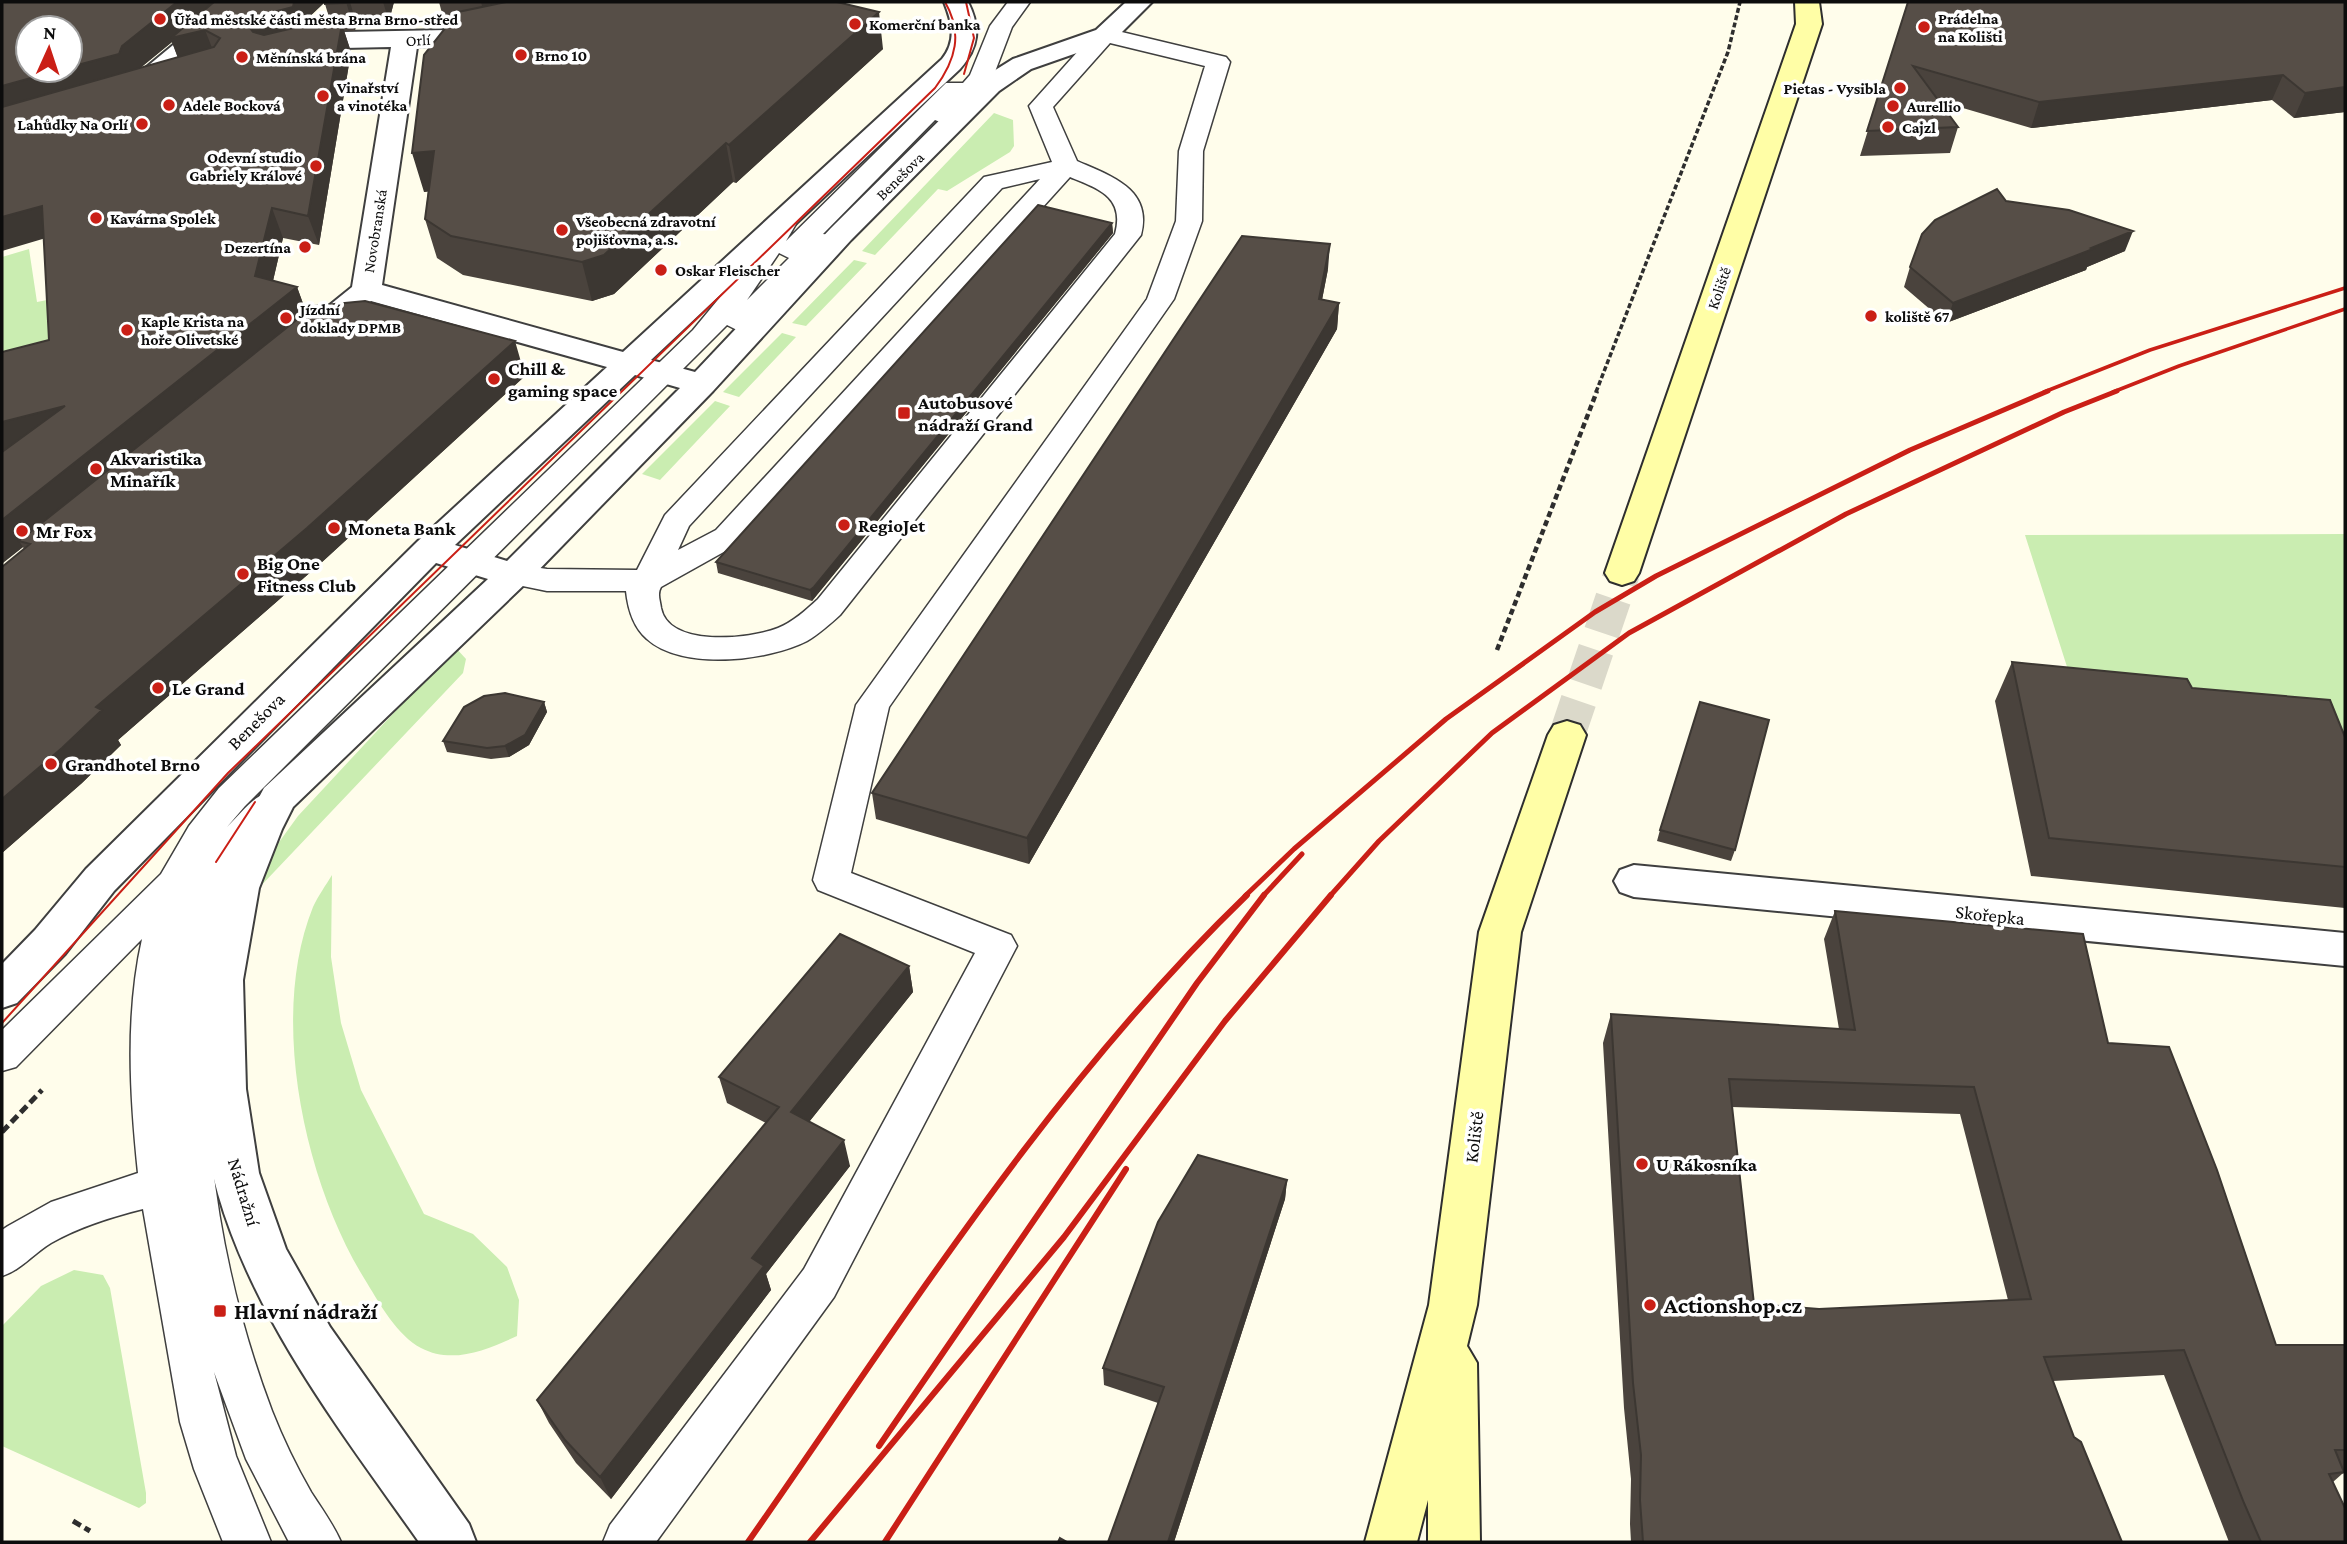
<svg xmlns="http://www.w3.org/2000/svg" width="2347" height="1544" viewBox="0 0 2347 1544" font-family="'Crimson Pro',serif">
	<rect width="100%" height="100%" fill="#fffdeb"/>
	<!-- green -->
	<path fill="#caedb1" d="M994,113L1013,120L1014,146L1010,152L947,191L938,189L875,255L862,251Z
		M29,249L37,302L219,266L39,347L2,351V257Z
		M854,260L867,263L806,326L792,323Z
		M782,333L796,337L739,397L723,392Z
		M715,401L730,406L660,480L642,474Z
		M2345,534V788L2076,695L2025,535Z
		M455,647L466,659L463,673L256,891L269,856L298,816Z
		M332,875L331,957L341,1023L361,1090L424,1214L473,1234L507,1267L519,1300L517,1336C488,1349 453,1365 421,1348C397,1335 381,1306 367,1283C305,1185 268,1018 313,907C318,896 326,885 332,875Z
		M74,1270L103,1275L110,1288L146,1493V1503L139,1508L2,1446V1326L41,1286Z"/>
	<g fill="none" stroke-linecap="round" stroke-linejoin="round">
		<!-- secondary-tunnel -->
		<path stroke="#dbd9ca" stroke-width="36" stroke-dasharray="36 18" stroke-linecap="butt" d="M1567,735L1622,573"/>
		<!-- service casing -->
		<g stroke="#3f3f3f" stroke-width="3">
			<path id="service" d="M1008,2H1030L1012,27L993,77L954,122L945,124L935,120L823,234L830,235L834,241L830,247L749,329L739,331L727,325L245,806L227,827C245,810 259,785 286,794L291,803C276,829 247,845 231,870C211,902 209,952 207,989C200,1133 221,1276 272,1411C283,1439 296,1466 311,1492C322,1509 333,1524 341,1542H289L246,1459L214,1372L236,1456L271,1542H223L194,1469L180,1422L143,1209C111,1217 79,1227 51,1243C33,1254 21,1270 2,1276V1230L8,1226L51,1202L138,1173C130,1096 125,1016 142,939L16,1067L2,1071V1030L161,874L189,826L219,788L693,330L740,273L774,218H792L796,224L786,241L946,83H963L970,75L990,26ZM779,253L789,258L747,300Z
				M1105,28L1226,57L1230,62L1203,151L1202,221L1174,299L889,707L851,873L1011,935L1017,946L834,1297L656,1542H603L610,1525L804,1269L975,953L818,890L813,880L856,705L1147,299L1176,221L1179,151L1205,66L1110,43L1053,107L1077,161C1111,176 1153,189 1141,235L840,615C830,624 819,634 807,641C768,661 682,671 647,639C633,627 628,609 626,591H547L503,582L498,575L503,568L514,564L547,569L637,570L665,515L984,177L1052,162L1029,106L1097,30ZM1070,177C1099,189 1125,197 1115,234L818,599C806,610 793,622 778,628C750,639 669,648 661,608C660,600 657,594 661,587L738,544ZM1040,179L716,530L678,550L689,526L1002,188Z"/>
		</g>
		<!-- minor casing -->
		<g stroke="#3f3f3f" stroke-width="4">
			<path id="minor" d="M225,2H252L144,96H126L122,90L126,84Z
				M944,2H968C981,28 979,47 960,69L651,360L695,372L831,228L981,79L1013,59L1096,30L1126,2H1152L1114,40L1031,69L999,91L851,240L713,391L526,583L293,807L282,829L259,888L243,980L246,1089L259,1173L286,1249L330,1327L469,1524L476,1542H419C343,1434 256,1323 218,1194C205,1150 202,1103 200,1057C195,960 217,873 264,788L488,579L436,563L114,891L65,954L17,1003L2,1008V964L35,930L86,869L418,541L607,367L371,301C351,317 327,348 300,341L296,335L300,329L352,287L391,47L343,48L296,55L287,52L283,47L287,42L343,32L499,29L503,34L499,39L490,42L417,47L382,285L623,352L942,59C957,40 952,22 944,2ZM635,375L680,388L507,561L455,545Z
				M1634,865L2345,933V966L1634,897L1620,892L1614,881L1620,870Z"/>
		</g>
		<!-- secondary casing -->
		<g stroke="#2e2e2e" stroke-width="4">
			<path id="secondary" d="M1795,2H1819L1822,24L1639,573L1634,581L1622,585L1610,581L1605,573L1796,24Z
				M1567,721L1580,725L1586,735L1521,932L1477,1305L1467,1346L1477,1363L1480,1542H1428V1500L1417,1542H1365L1429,1305L1479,932L1548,735L1554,725Z"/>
		</g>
		<!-- path-far2 -->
		<path stroke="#2e2e2e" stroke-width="3.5" stroke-dasharray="5 2.5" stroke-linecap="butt" d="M1596,392L1728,52L1740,2"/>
		<!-- path-far1 -->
		<path stroke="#2e2e2e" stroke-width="4.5" stroke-dasharray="6 3.5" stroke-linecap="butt" d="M1497,650L1597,391"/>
		<!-- path -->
		<path stroke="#2e2e2e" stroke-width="5" stroke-dasharray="9 4.5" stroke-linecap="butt" d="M2,1132L42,1090
			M73,1521L90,1531"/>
		<!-- service -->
		<use href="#service" fill="#fff" fill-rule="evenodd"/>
		<!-- minor -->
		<use href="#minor" fill="#fff" fill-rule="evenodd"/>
		<!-- secondary -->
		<use href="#secondary" fill="#fffea6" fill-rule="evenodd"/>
		<!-- tram -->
		<path stroke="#ca1f16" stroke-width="2" d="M964,74L974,38L966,2
			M216,862L255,802
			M2,1023L228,773L935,88C956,60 963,33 945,2"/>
		<!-- rail-far2 -->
		<path stroke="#ca1f16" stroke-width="3.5" d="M2044,392L2150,350L2345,288
			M2113,392L2179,366L2345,309"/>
		<!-- rail-far1 -->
		<path stroke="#ca1f16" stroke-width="5" d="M1245,896L1294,849L1446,719L1595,612L1656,576L1910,450L2048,391
			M1263,896L1302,854
			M1330,896L1379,841L1492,733L1629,633L1846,514L2064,412L2117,391"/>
		<!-- rail -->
		<path stroke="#ca1f16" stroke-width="6" d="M879,1446L1197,983L1264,895
			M748,1542C904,1319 1050,1085 1247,895
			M810,1542L1064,1237L1225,1021L1331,895
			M885,1542L1126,1169"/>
	</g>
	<!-- wall -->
	<path fill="#4a433d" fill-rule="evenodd" d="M2,2H325L307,19L305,25L331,24L325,4V2H394L389,21L356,23L355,31H344L351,52L319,245L283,238L273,281L297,287L306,312L525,376L321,563L118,740L121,745L82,783L2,853V567L24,549L23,547L2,563V352L49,340L44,238ZM172,42L178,58L140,68Z
		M439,2H844L840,3L883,49L736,183L733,182L614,294L592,301L463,275L437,258L425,219L428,191L424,192L455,16L443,17Z
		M1908,2H2345V112L2294,118L2272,100L2031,128L1939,101L1958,127L1950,153L1860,156Z
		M2006,201L2125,251L2087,267L2086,270L1946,323L1904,287L1910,267Z
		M1112,223L1113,233L812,601L718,573L716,562Z
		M1328,269L1322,300L1339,303L1337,329L1029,864L876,819L872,793Z
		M2012,662L2192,688L2345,737V908L2031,876L1995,701Z
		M544,702L547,712L529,745L509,757L491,759L447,752L443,741Z
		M1660,830L1735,850L1731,861L1657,841Z
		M1835,911L2108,1043L2276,1345H2345V1473L2342,1474L2333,1482L2345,1542H2229L2164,1375L2053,1381L2074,1437L2122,1542H1631L1630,1524L1631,1479L1624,1408L1603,1043L1611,1014L1839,1029L1824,939ZM1732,1107L1960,1114L2008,1300L1819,1309L1754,1304Z
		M909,966L913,992L809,1122L850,1166L766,1274L771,1290L611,1499L576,1463L549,1423L537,1400L766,1123L727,1103L719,1077Z
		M1287,1180L1285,1199L1174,1542H1108L1158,1403L1104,1385L1103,1368Z"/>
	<!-- shaded-wall -->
	<path fill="#3c3732" d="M177,2H221L205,30L216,58L181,66L172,42L133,74L2,118V86L60,70H70V67L122,46Z
		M294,2H325L307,19L302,35L257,52L247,24L254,17Z
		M346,2H350L356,23L355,31Z
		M383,2H394L389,21Z
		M481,2H598L487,25Z
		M879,12L883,49L736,183L729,145Z
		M342,24L351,52L319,245L308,216Z
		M2283,75L2272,100L2031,128L2039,102Z
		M2345,87V112L2294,118L2305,93Z
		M726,143L733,182L614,294L592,301L582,262Z
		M434,151L446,190L424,192L412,153Z
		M42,206L56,235L2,251V217Z
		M272,208L283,238L267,306L255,276Z
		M1112,223L1113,233L812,601L810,590Z
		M2133,231L2125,251L2087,267L2086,270L1946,323L1953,303Z
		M1330,244L1328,269L1317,325L1319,299Z
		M297,287L308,317L19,541L23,547L3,563L2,520Z
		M1339,303L1337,329L1029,864L1027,838Z
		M515,341L525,376L321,563L118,740L121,745L82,783L2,853V799L96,707Z
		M65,406L2,457V422Z
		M544,702L547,712L529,745L509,757L505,746Z
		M909,966L913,992L797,1137L791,1112Z
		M844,1140L850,1166L766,1274L771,1290L611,1499L600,1477L752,1258Z
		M1287,1180L1285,1199L1174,1542H1168Z"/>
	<!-- building -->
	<path fill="#564e47" stroke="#3c3732" stroke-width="2" fill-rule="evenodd" d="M2,2H177L122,46L119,54L70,67V28H28V70H60L2,86Z
		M214,2H294L293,7L254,17L247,24L253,32L264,35L306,25L342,24L308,216L272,208L255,276L297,287L2,520V452L65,406L2,422V352L49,340L42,206L2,217V107L214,47L220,38L205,30L171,38Z
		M325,2H346V3L325,4Z
		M506,2H837L879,12L729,145L726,143L604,255L582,262L451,236L425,219L434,151L412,153L424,55L458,12Z
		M1908,2H2345V87L2305,93L2283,75L2039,102L1913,66L1958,127L1867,131Z
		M1997,189L2006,201L2069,210L2133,231L2091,248L2093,249L1953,303L1910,267L1922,234L1935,220Z
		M1038,205L1112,223L814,587L810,590L716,562Z
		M1242,236L1330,244L1319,299L1339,303L1027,838L872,793Z
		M365,301L515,341L307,528L96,707L102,710L62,748L2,799V567L30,544L19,541L314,306Z
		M2012,662L2187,679L2192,688L2330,700L2345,737V867L2049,838Z
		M505,693L544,702L525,735L505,746L487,748L443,741L464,707L484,696Z
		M1700,702L1769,720L1735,850L1660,830Z
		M1835,911L2083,934L2108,1043L2169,1047L2217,1170L2276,1345H2345V1450H2335L2344,1472L2329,1474L2345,1508V1542H2261L2244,1503L2184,1350L2044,1357L2074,1437L2081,1442L2122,1542H1643L1640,1500L1641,1455L1633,1383L1611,1014L1855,1030ZM1729,1079L1974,1087L2031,1299L1819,1309L1754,1304Z
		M840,934L909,966L791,1112L844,1140L752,1258L764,1266L600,1477L565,1440L537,1400L779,1107L719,1077Z
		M1198,1155L1287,1180L1168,1542H1108L1164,1387L1103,1368L1158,1222Z
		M1060,1538L1067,1542H1058Z"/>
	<!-- markers -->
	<g fill="#ca1f16" stroke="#fff" stroke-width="2.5">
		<circle cx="160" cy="19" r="7"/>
		<circle cx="855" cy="24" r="7"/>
		<circle cx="1924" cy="27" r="7"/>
		<circle cx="521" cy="55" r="7"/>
		<circle cx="242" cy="57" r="7"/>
		<circle cx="1900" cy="88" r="7"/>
		<circle cx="323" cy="96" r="7"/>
		<circle cx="169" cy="105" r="7"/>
		<circle cx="1893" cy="106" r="7"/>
		<circle cx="142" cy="124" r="7"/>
		<circle cx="1888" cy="127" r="7"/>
		<circle cx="316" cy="166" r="7"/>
		<circle cx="96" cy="218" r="7"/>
		<circle cx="562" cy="230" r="7"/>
		<circle cx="305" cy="247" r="7"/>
		<circle cx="661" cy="270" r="7"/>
		<circle cx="1871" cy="316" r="7"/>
		<circle cx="286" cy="318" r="7"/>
		<circle cx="127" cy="330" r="7"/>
		<circle cx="494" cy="379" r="7"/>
		<rect x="897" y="406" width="14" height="14" rx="3.5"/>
		<circle cx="96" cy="469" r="7"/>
		<circle cx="844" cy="525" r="7"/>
		<circle cx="334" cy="528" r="7"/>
		<circle cx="22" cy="531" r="7"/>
		<circle cx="243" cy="574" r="7"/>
		<circle cx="158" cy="688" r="7"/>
		<circle cx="51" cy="764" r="7"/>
		<circle cx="1642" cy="1164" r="7"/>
		<circle cx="1650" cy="1305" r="7"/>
		<rect x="213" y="1304" width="14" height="14" rx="3.5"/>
	</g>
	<g text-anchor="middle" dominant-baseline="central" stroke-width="7" stroke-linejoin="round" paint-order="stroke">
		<!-- far-poi labels -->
		<g font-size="16" font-weight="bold" fill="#0c0c0c" stroke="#fff" text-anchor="start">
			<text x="1938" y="18">Prádelna<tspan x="1938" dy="18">na Kolišti</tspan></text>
			<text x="174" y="19">Ǔřad městské části města Brna Brno-střed</text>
			<text x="869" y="24">Komerční banka</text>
			<text x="535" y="55">Brno 10</text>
			<text x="256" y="57">Měnínská brána</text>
			<text x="337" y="87">Vinařství<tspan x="337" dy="18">a vinotéka</tspan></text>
			<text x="1886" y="88" text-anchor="end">Pietas - Vysibla</text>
			<text x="183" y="105">Adele Bocková</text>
			<text x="1907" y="106">Aurellio</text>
			<text x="128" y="124" text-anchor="end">Lahůdky Na Orlí</text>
			<text x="1902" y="127">Cajzl</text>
			<text x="302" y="157" text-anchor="end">Odevní studio<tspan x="302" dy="18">Gabriely Králové</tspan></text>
			<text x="110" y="218">Kavárna Spolek</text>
			<text x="576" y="221">Všeobecná zdravotní<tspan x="576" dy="18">pojišťovna, a.s.</tspan></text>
			<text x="291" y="247" text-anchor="end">Dezertína</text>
			<text x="675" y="270">Oskar Fleischer</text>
			<text x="300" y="309">Jízdní<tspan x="300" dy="18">doklady DPMB</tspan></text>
			<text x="1885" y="316">koliště 67</text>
			<text x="141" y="321">Kaple Krista na<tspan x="141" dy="18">hoře Olivetské</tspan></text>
		</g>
		<!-- far-street labels -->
		<g font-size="16" fill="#0c0c0c" stroke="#fff">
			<text transform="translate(418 40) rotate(-3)">Orlí</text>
			<text transform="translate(900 176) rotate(-45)">Benešova</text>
			<text transform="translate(375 231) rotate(-81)">Novobranská</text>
			<text transform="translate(1719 288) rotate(-71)">Koliště</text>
		</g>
		<!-- poi labels -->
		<g font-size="19" font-weight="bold" fill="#0c0c0c" stroke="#fff" text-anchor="start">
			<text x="508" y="368">Chill &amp;<tspan x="508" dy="22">gaming space</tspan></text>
			<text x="918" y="402">Autobusové<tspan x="918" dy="22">nádraží Grand</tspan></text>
			<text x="110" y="458">Akvaristika<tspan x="110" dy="22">Minařík</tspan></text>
			<text x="858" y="525">RegioJet</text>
			<text x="348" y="528">Moneta Bank</text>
			<text x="36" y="531">Mr Fox</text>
			<text x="257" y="563">Big One<tspan x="257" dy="22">Fitness Club</tspan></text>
			<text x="172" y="688">Le Grand</text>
			<text x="65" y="764">Grandhotel Brno</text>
			<text x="1656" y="1164">U Rákosníka</text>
		</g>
		<!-- street labels -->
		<g font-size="19" fill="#0c0c0c" stroke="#fff">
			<text transform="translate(256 721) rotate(-45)">Benešova</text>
			<text transform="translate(1990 915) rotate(6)">Skořepka</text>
			<text transform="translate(1474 1137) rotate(-83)">Koliště</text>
			<text transform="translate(244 1192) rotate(73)">Nádražní</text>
		</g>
		<!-- near-poi labels -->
		<g font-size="23" font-weight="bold" fill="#0c0c0c" stroke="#fff" text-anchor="start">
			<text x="1664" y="1305">Actionshop.cz</text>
			<text x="234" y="1311">Hlavní nádraží</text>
		</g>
	</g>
	<!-- border -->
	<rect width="2347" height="1544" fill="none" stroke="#0c0c0c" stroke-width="7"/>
	<!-- north arrow -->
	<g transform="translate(49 49) rotate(3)"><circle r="33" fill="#ffffff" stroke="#9e9e9e" stroke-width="2"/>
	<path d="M0-5L12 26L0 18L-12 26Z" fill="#ca1f16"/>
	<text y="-10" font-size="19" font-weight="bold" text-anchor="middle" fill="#0c0c0c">N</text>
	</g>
</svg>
